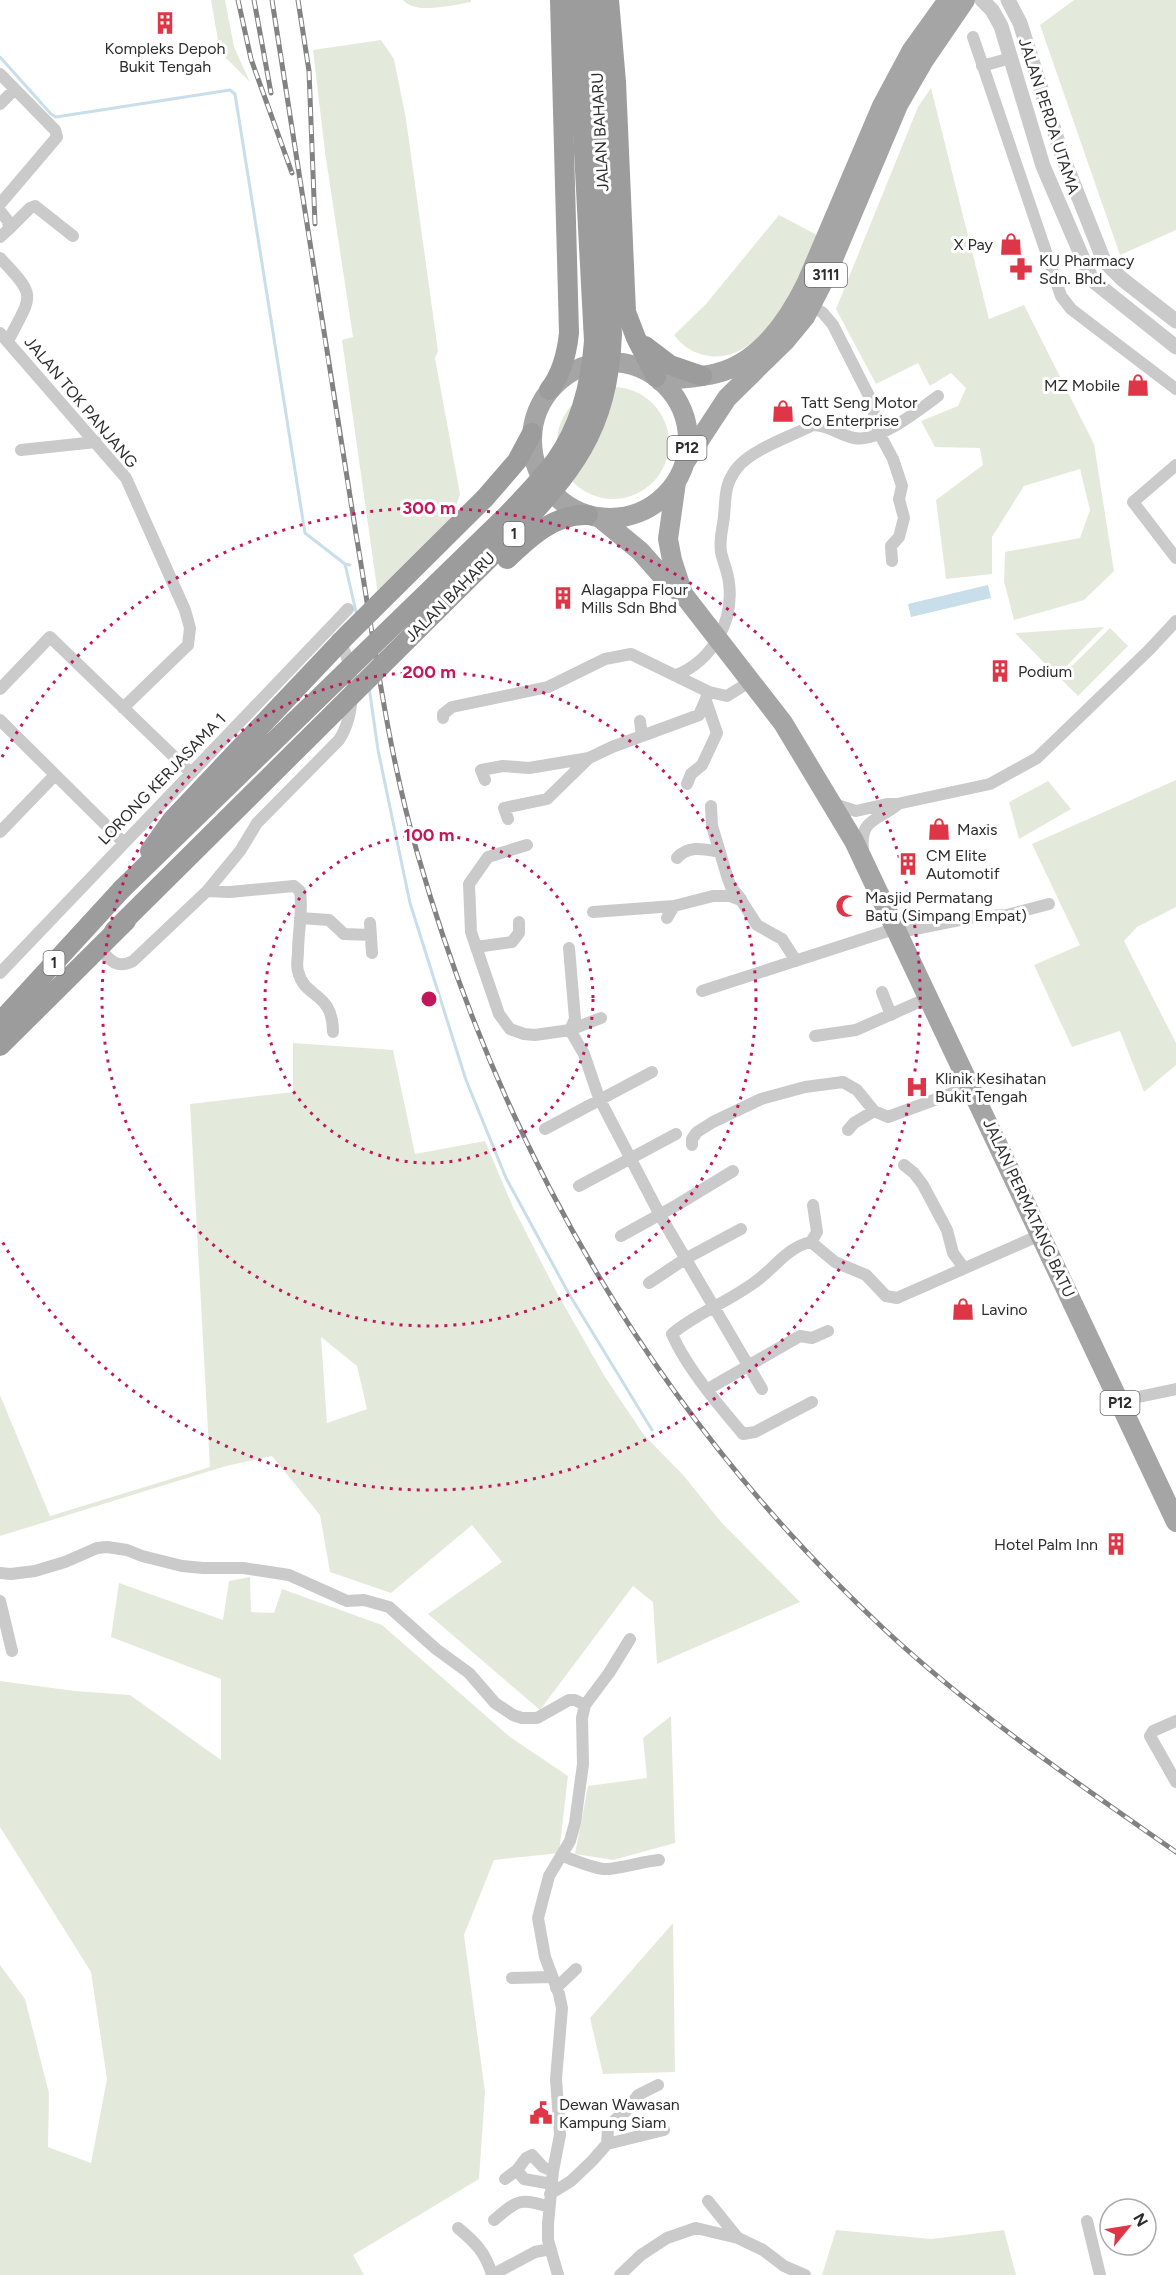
<svg xmlns="http://www.w3.org/2000/svg" width="1176" height="2275" viewBox="0 0 1176 2275" font-family="Figtree,sans-serif">
	<rect width="100%" height="100%" fill="#fff"/>
	<!-- green -->
	<path fill="#e4eadb" fill-rule="evenodd" d="M211,0H225L234,47L250,82L220,52Z
		M403,0H471V2C453,5 415,15 403,0Z
		M1074,0H1176V230L1120,255L1040,25Z
		M381,40L394,59L406,119L438,351L435,358L460,494L451,521L378,595L342,340L353,337L325,152L313,50Z
		M931,88L989,319L1024,305L1094,444L1114,571L1084,600L1014,620L1004,581L1005,552L1080,538L1090,510L1080,469L1024,486L992,537V574L946,579L936,500L983,465L980,448L935,447L921,421L958,406L966,388L951,373L930,386L918,363L876,384L836,309L918,107Z
		M779,215L819,236C800,276 765,364 709,356C695,354 683,347 674,335L706,304Z
		M557 443a56 56 0 1 1 112 0a56 56 0 1 1-112 0Z
		M1104,627L1057,676L1015,633Z
		M1110,628L1128,646L1078,696L1060,678Z
		M1176,780V907L1137,927L1124,941L1176,1043V1065L1144,1092L1120,1031L1072,1047L1034,965L1080,945L1032,844Z
		M1048,781L1071,809L1019,839L1009,802Z
		M293,1043L393,1050L415,1154L485,1141L512,1205L556,1291L605,1377L644,1435L684,1476L721,1522L800,1602L657,1664L653,1602L633,1586L540,1710L428,1614L502,1562L472,1525L391,1593L330,1572L320,1515L272,1456L226,1466L0,1536V1395L50,1516L210,1467L190,1104L293,1092ZM321,1337L357,1366L367,1409L327,1423Z
		M250,1577L251,1612L274,1613L282,1589L382,1625L510,1737L568,1776L559,1853L494,1860L464,1935L485,2092L479,2179L353,2255L364,2275H0V1965L25,1999L49,2093L48,2147L91,2163L107,2079L91,1972L0,1827V1681L75,1691L130,1695L221,1760V1679L111,1637L119,1583L223,1620L229,1581Z
		M671,1716L675,1843L613,1860L575,1854L588,1786L647,1778L643,1738Z
		M673,1923L675,2072L603,2074L590,2018Z
		M836,2230L931,2239L1004,2230L1016,2275H822Z"/>
	<!-- water -->
	<path fill="#c8deea" d="M988,585L991,598L911,617L908,604Z"/>
	<g fill="none" stroke-linecap="round" stroke-linejoin="round">
		<!-- stream -->
		<path stroke="#c8deea" stroke-width="3" d="M0,57L51,114L56,117L230,90L235,94L305,533L345,564L350,565
			M345,564L357,616
			M369,687L378,750L410,903L466,1080L506,1178L569,1294L652,1430"/>
		<!-- minor -->
		<path stroke="#cacaca" stroke-width="12" d="M973,37L1061,296L1071,309L1176,389
			M982,66L1011,58
			M0,74L55,130L57,137L0,204
			M0,104L14,90
			M0,211L8,221L9,229L0,237
			M9,229L30,208L35,206L73,236
			M0,258C38,298 32,294 8,341
			M812,306L823,313L833,325L870,398L879,433L893,459L902,486L899,499L904,518L899,537L891,546L892,561
			M0,333L126,478L185,610L190,628L188,645L123,708
			M21,450L96,442
			M1176,465L1133,502L1176,558
			M676,675C712,661 734,622 729,583C728,572 723,562 721,552C719,539 723,528 724,516C726,496 724,485 737,468C752,449 792,436 813,425C829,425 839,435 854,438C878,443 919,410 938,396
			M0,689L50,637L191,773
			M443,718V714L452,707L548,687L605,659L631,654L709,692L727,696L751,681
			M0,720L124,843
			M640,721L642,736
			M485,780L481,770L503,766L529,768L589,758
			M687,784L691,774L702,765L717,733L706,701
			M834,804L856,811L887,804H897L990,784L1037,758L1149,650L1176,621
			M711,806L712,826L728,879L731,887L741,899
			M508,819L504,808L547,799L589,758L612,747L699,715L709,692
			M0,832L55,775
			M527,845L488,857L469,884L471,932L499,1014L510,1029L524,1034L535,1035L570,1030L601,1018
			M863,851C860,819 875,822 897,805
			M677,858C688,845 704,849 720,852
			M207,891L230,892L294,886L300,891C303,911 298,932 298,952C298,958 296,965 298,971C304,999 333,991 333,1032
			M593,912L674,906
			M300,918L329,920L344,934L371,935
			M667,918L674,906L713,896H730L741,900L757,925L782,939L796,961
			M370,923L372,953
			M98,947C109,959 116,970 133,961L207,891L240,851L257,823L339,740C356,714 357,664 337,639
			M476,947L512,942L519,933V922
			M569,948L575,1019L570,1030
			M0,973L348,609
			M702,991L897,928L910,930L974,917L1007,915L1049,904
			M882,992L891,1015
			M570,1030L584,1054L599,1098L660,1215L762,1389
			M815,1036L856,1030L930,997
			M545,1129L652,1072
			M848,1130L854,1123L874,1111L888,1117L972,1086
			M692,1145V1139L697,1132L713,1122L761,1099L805,1087L843,1082L857,1090L874,1111
			M904,1165L914,1173L923,1185L947,1230L953,1253L964,1268
			M579,1186L676,1134
			M621,1236L677,1205L733,1171
			M811,1242L835,1262L866,1275L886,1296L897,1298L1040,1235
			M649,1283L685,1259L741,1229
			M708,1389L800,1336L812,1338L828,1331
			M1119,1401L1176,1389
			M812,1402L755,1432L743,1434C720,1407 686,1367 672,1334C697,1313 728,1302 755,1282C774,1269 787,1247 811,1242L817,1232L813,1205
			M0,1573L11,1574L35,1571L65,1562L97,1548L107,1547L127,1550L142,1556L182,1566L203,1568H243L289,1575L347,1601L364,1600L389,1607L436,1649L469,1673L495,1703L513,1715L522,1718H537L569,1700H575L585,1705
			M0,1601L12,1651
			M1176,1721L1153,1731L1150,1736L1176,1782
			M562,1856C575,1860 589,1867 603,1869C616,1870 643,1861 659,1860
			M512,1978L551,1977
			M556,1988L576,1969
			M607,2144L664,2130
			M517,2170L524,2179L552,2184
			M505,2179L517,2170L526,2158L532,2155L543,2167L553,2171
			M550,2194L571,2181L592,2161L607,2144L608,2129L615,2120L626,2111L638,2095L658,2085
			M708,2201L737,2237
			M494,2220C517,2201 519,2197 549,2207
			M1087,2221L1100,2275
			M458,2228C475,2242 486,2253 492,2275
			M492,2275L535,2252L550,2249
			M558,2275L548,2240V2224L553,2171L560,2135L556,2079L562,2008L559,1994L545,1957L538,1918L549,1876L570,1841L575,1823L583,1764L582,1718L585,1705L609,1673L630,1639
			M620,2275L641,2255L667,2238L696,2228L738,2238L763,2250L784,2266L805,2275"/>
		<!-- tertiary -->
		<path stroke="#cacaca" stroke-width="15" d="M982,0L992,10L1001,26L1043,166L1092,280L1176,347
			M1008,0L1020,23L1062,155L1104,261L1122,279L1176,321"/>
		<!-- primary -->
		<path stroke="#a5a5a5" stroke-width="20" d="M532 440a78 78 0 1 1 156 0a78 78 0 1 1-156 0Z
			M660,381C682,378 704,378 724,371C764,357 790,317 807,282L882,106L912,50L948,0
			M685,462L727,398L786,340L805,317L825,278L898,105L924,60L965,0
			M676,482L668,539L672,560L683,594L783,723L854,841L1176,1522
			M600,518L640,551L672,587L683,594"/>
		<!-- trunk -->
		<path stroke="#9c9c9c" stroke-width="20" d="M609,0L616,82L626,312L636,338L656,377
			M645,346L670,365L702,376
			M549,390C561,375 567,352 569,333L560,0
			M485,498L517,461L532,433
			M507,559C529,538 555,513 588,515
			M0,1022L122,889
			M0,1046L126,921"/>
		<!-- rail casing -->
		<g stroke="#828282" stroke-width="5">
			<path id="rail" d="M238,0L251,59L292,173
				M254,0L271,93
				M272,0C300,178 327,356 356,534C374,640 387,748 417,852C503,1153 655,1415 884,1629C974,1713 1076,1782 1176,1852
				M298,0L309,71L315,224"/>
		</g>
		<!-- rail -->
		<use href="#rail" stroke="#fff" stroke-width="3" stroke-dasharray="9" stroke-linecap="butt"/>
		<!-- trunk-bridge -->
		<path stroke="#9c9c9c" stroke-width="20" d="M150,851L172,820L346,636L485,498
			M122,889L506,516C523,498 541,480 556,460C580,426 591,382 594,341L576,0
			M114,931L508,540C572,472 608,432 612,334L592,0"/>
	</g>
	<!-- distance rings -->
	<g fill="none" stroke="#c2185b" stroke-width="3" stroke-dasharray="3 6">
		<circle cx="429" cy="999" r="164"/>
		<circle cx="429" cy="999" r="327"/>
		<path d="M2 757A491 491 0 1 1 2 1241"/>
	</g>
	<!-- icons -->
	<defs>
		<g id="building-bare" transform="scale(1.8)"><path d="M-4-6H4V6H1V3H-1V6H-4ZM-2.5-4.3h1.7v1.8h-1.7ZM.8-4.3h1.7v1.8H.8ZM-2.5-1h1.7V.8h-1.7ZM.8-1h1.7V.8H.8Z" fill="#de3647" stroke="#fff" stroke-width="2.5" paint-order="stroke"/></g>
		<g id="shop-bare" transform="scale(1.8)"><path d="M-5-2.5h2.3a2.7 3.5 0 0 1 5.4 0H5L5.5 6h-11ZM-1.5-2.5h3a1.5 2.3 0 0 0-3 0Z" fill="#de3647" stroke="#fff" stroke-width="2.5" paint-order="stroke"/></g>
		<g id="pharmacy-bare" transform="scale(1.8)"><path d="M-2-6h4v4h4v4h-4v4h-4v-4h-4v-4h4Z" fill="#de3647" stroke="#fff" stroke-width="2.5" paint-order="stroke"/></g>
		<g id="mosque-bare" transform="scale(1.8)"><path d="M3.5-4.9A6 6 0 1 0 3.5 4.9A5 5 0 1 1 3.5-4.9Z" fill="#de3647" stroke="#fff" stroke-width="2.5" paint-order="stroke"/></g>
		<g id="hospital-bare" transform="scale(1.8)"><path d="M-5-5h3v3.5h4V-5h3V5h-3V1.5h-4V5h-3Z" fill="#de3647" stroke="#fff" stroke-width="2.5" paint-order="stroke"/></g>
		<g id="civic-bare" transform="scale(1.8)"><path d="M-.6-6.5H3V-4.5H.6V-3L4-1V1h2V6H-6V1h2V-1L-.6-3ZM-1.2 2.5V6h2.4V2.5Z" fill="#de3647" stroke="#fff" stroke-width="2.5" paint-order="stroke"/></g>
	</defs>
	<g fill-rule="evenodd">
		<use href="#building-bare" x="165" y="23"/>
		<use href="#shop-bare" x="1011" y="244"/>
		<use href="#pharmacy-bare" x="1021" y="269"/>
		<use href="#shop-bare" x="1138" y="385"/>
		<use href="#shop-bare" x="783" y="411"/>
		<use href="#building-bare" x="563" y="598"/>
		<use href="#building-bare" x="1000" y="671"/>
		<use href="#shop-bare" x="939" y="829"/>
		<use href="#building-bare" x="908" y="864"/>
		<use href="#mosque-bare" x="847" y="906"/>
		<use href="#hospital-bare" x="917" y="1087"/>
		<use href="#shop-bare" x="963" y="1309"/>
		<use href="#building-bare" x="1116" y="1544"/>
		<use href="#civic-bare" x="541" y="2113"/>
	</g>
	<g text-anchor="middle" dominant-baseline="central" stroke-width="6" stroke-linejoin="round" paint-order="stroke">
		<!-- shield labels -->
		<g fill="#fff" stroke="#6c6c6c" stroke-width="1.5">
			<rect x="805" y="263" width="42" height="24" rx="4.5"/>
			<rect x="667.5" y="436" width="39" height="24" rx="4.5"/>
			<rect x="503.5" y="522" width="21" height="24" rx="4.5"/>
			<rect x="43.5" y="951" width="21" height="24" rx="4.5"/>
			<rect x="1100.5" y="1391" width="39" height="24" rx="4.5"/>
		</g>
		<g font-size="15" font-weight="bold" fill="#2d2d2d">
			<text x="826" y="275">3111</text>
			<text x="687" y="448">P12</text>
			<text x="514" y="534">1</text>
			<text x="54" y="963">1</text>
			<text x="1120" y="1403">P12</text>
		</g>
		<!-- poi labels -->
		<g font-size="16" fill="#2d2d2d" stroke="#fff" text-anchor="start">
			<text x="165" y="48" text-anchor="middle">Kompleks Depoh<tspan x="165" dy="18">Bukit Tengah</tspan></text>
			<text x="993" y="244" text-anchor="end">X Pay</text>
			<text x="1039" y="260">KU Pharmacy<tspan x="1039" dy="18">Sdn. Bhd.</tspan></text>
			<text x="1120" y="385" text-anchor="end">MZ Mobile</text>
			<text x="801" y="402">Tatt Seng Motor<tspan x="801" dy="18">Co Enterprise</tspan></text>
			<text x="581" y="589">Alagappa Flour<tspan x="581" dy="18">Mills Sdn Bhd</tspan></text>
			<text x="1018" y="671">Podium</text>
			<text x="957" y="829">Maxis</text>
			<text x="926" y="855">CM Elite<tspan x="926" dy="18">Automotif</tspan></text>
			<text x="865" y="897">Masjid Permatang<tspan x="865" dy="18">Batu (Simpang Empat)</tspan></text>
			<text x="935" y="1078">Klinik Kesihatan<tspan x="935" dy="18">Bukit Tengah</tspan></text>
			<text x="981" y="1309">Lavino</text>
			<text x="1098" y="1544" text-anchor="end">Hotel Palm Inn</text>
			<text x="559" y="2104">Dewan Wawasan<tspan x="559" dy="18">Kampung Siam</tspan></text>
		</g>
		<!-- street labels -->
		<g font-size="16" fill="#2d2d2d" stroke="#fff">
			<text transform="translate(1049 116) rotate(72)">JALAN PERDA UTAMA</text>
			<text transform="translate(600 132) rotate(-93)">JALAN BAHARU</text>
			<text transform="translate(81 402) rotate(50)">JALAN TOK PANJANG</text>
			<text transform="translate(450 597) rotate(-45)">JALAN BAHARU</text>
			<text transform="translate(162 779) rotate(-46)">LORONG KERJASAMA 1</text>
			<text transform="translate(1029 1208) rotate(65)">JALAN PERMATANG BATU</text>
		</g>
	</g>
	<circle cx="429" cy="999" r="9" fill="#c2185b" stroke="#fff" stroke-width="3"/>
	<g font-size="18" text-anchor="middle" font-weight="bold" fill="#c2185b" stroke="#fff" stroke-width="6" stroke-linejoin="round" paint-order="stroke">
		<text x="429" y="514">300 m</text>
		<text x="429" y="678">200 m</text>
		<text x="429" y="841">100 m</text>
	</g>
	<!-- north arrow -->
	<g transform="translate(1128 2227) rotate(60)"><circle r="28" fill="#ffffff" stroke="#ababab" stroke-width="1.5"/>
	<path d="M0-4.5L10 22L0 15L-10 22Z" fill="#de3647"/>
	<text y="-9" font-size="16" font-weight="bold" text-anchor="middle" fill="#2d2d2d">N</text>
	</g>
</svg>
